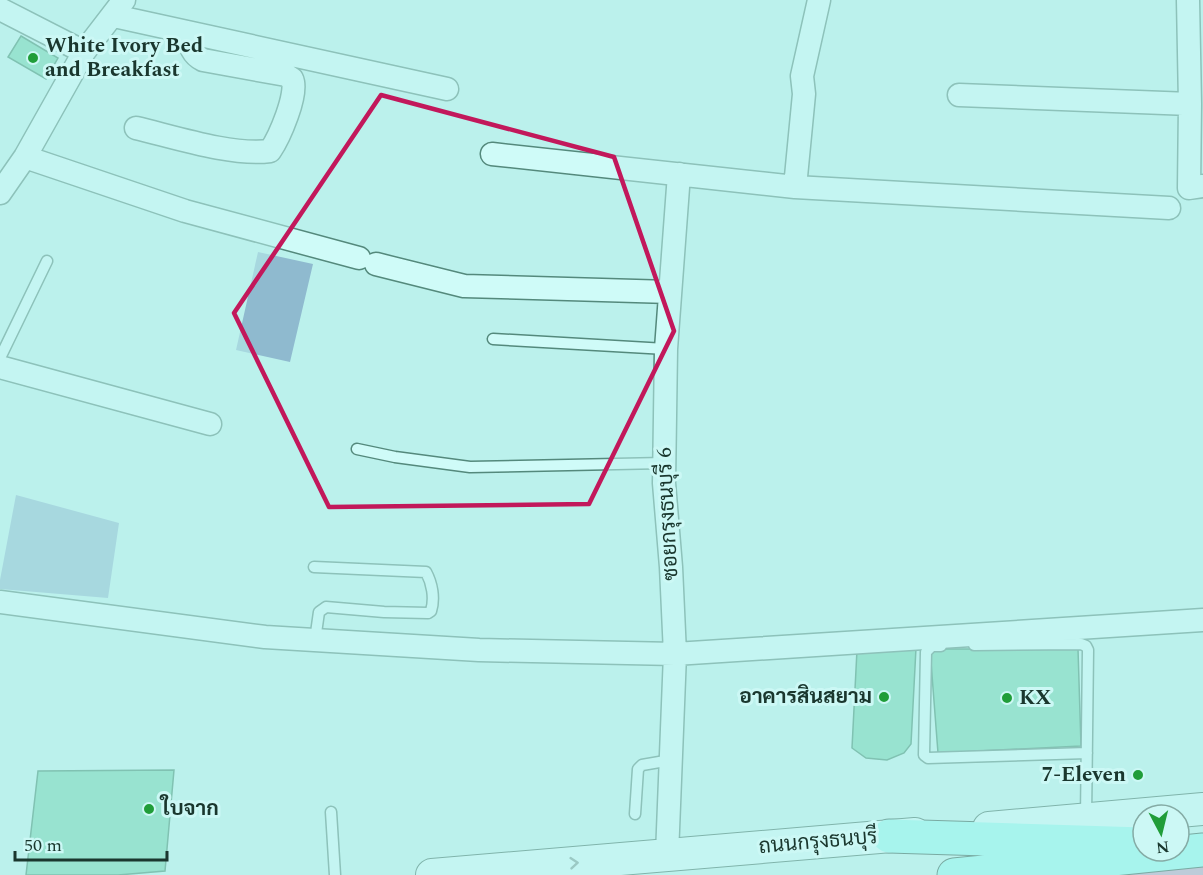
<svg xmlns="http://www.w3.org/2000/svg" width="1203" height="875" viewBox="0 0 1203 875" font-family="Spectral,Sarabun,serif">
	<rect width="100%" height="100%" fill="#bbf1ec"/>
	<!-- green -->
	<path fill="#8fbacf" d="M258,252L313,264L290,362L236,350Z
		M16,495L119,523L108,598L0,589V580Z"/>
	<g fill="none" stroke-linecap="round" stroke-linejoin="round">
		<!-- canal -->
		<path stroke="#bfa0c1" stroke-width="21" d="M1130,875L1203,868"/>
	</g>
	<!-- building -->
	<path fill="#6ed2ad" stroke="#388a6a" stroke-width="1.5" d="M21,36L58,58L46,79L8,57Z
		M916,648L911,744L904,753L887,760L866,758L852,748L857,650Z
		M930,649H1078L1081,746L938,753Z
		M174,770L165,871L118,875H26L38,771Z"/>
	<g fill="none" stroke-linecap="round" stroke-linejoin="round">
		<!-- lane casing -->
		<g stroke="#54897c" stroke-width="13">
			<path id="lane" d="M493,339L666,349
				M0,358L47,261
				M357,449L395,457L470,467L664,463
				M314,567L426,572C432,583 435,598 431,611L428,613L384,612L326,607L319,612L315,640
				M974,645L1081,644L1086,646L1088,650L1086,818
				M941,646H932L926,652L924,755L928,758L1087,753
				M331,812L335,875
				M635,814L638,769L642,765L671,760"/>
		</g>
		<!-- street casing -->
		<g stroke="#54897c" stroke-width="25">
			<path id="street" d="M1188,0L1190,104L1189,188L1203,186
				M0,9L84,52
				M114,16L447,89
				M959,95L1190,104
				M136,128C174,137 232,156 270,151C279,138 299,93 292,79L286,75L203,60C191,54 190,45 187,32
				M492,154L795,187L1169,208
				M25,157L185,211L359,258
				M795,187L804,94L802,76L819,0
				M0,193L25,157L84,52L124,0
				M376,264L464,286L670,292
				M0,367L210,424
				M0,602L265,637L479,650L675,654L1203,620
				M667,855L675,654L671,567L664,483L666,349L679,174"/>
		</g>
		<!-- secondary casing -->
		<g stroke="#386b5c" stroke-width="34">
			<path id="secondary" d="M989,828L1203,809
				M432,875L915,834"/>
		</g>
		<!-- primary casing -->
		<g stroke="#295648" stroke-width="35">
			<path id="primary" d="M889,836L1143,844
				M954,875L1203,850"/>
		</g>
		<!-- lane -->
		<use href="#lane" stroke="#cffbf8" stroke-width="10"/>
		<!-- street -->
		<use href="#street" stroke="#cffbf8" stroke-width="22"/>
		<!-- secondary -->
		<use href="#secondary" stroke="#cffbf8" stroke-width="32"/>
		<!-- primary -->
		<use href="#primary" stroke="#8ff8ee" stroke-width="33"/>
	</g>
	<!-- one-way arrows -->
	<defs><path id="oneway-chevron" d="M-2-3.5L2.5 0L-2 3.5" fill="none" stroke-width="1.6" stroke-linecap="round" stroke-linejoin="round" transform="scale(1.5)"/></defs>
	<use stroke="#749993" href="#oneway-chevron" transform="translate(574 863) rotate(-5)"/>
	<!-- marked area -->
	<path d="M0 0H1203V875H0ZM381,95L614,157L674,331L589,504L329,507L234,313Z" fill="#bbf1ec" fill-opacity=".55" fill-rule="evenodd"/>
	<path fill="none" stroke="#c2185b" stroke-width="4.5" stroke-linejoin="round" d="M381,95L614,157L674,331L589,504L329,507L234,313Z"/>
	<!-- markers -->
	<g fill="#209d39" stroke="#ccf8f5" stroke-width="2">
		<circle cx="33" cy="58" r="6"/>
		<circle cx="884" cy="697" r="6"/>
		<circle cx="1007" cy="698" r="6"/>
		<circle cx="1138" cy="775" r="6"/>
		<circle cx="149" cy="809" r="6"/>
	</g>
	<g text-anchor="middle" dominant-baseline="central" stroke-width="6" stroke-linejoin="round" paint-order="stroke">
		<!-- poi labels -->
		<g font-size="21" font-weight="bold" fill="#1a372e" stroke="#ccf8f5" text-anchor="start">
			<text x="45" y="46">White Ivory Bed<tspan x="45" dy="24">and Breakfast</tspan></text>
			<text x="872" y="697" text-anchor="end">อาคารสินสยาม</text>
			<text x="1019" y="698">KX</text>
			<text x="1126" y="775" text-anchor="end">7-Eleven</text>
			<text x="161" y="809">ใบจาก</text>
		</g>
		<!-- street labels -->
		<g font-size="21" fill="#1a372e" stroke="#ccf8f5">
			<text transform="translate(668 514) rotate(-93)">ซอยกรุงธนบุรี 6</text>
			<text transform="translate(818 842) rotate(-5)">ถนนกรุงธนบุรี</text>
		</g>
	</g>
	<!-- north arrow -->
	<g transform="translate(1161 833) rotate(173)"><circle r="28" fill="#ccf8f5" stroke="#85aba5" stroke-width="1.5"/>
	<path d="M0-4.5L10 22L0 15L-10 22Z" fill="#209d39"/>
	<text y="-9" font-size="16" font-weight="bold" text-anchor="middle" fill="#1a372e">N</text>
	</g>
	<!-- scale -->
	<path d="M15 851v9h152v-9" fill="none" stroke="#1a372e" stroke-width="3"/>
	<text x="24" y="851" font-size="18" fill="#1a372e" stroke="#ccf8f5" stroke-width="4.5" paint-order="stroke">50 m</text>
</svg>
